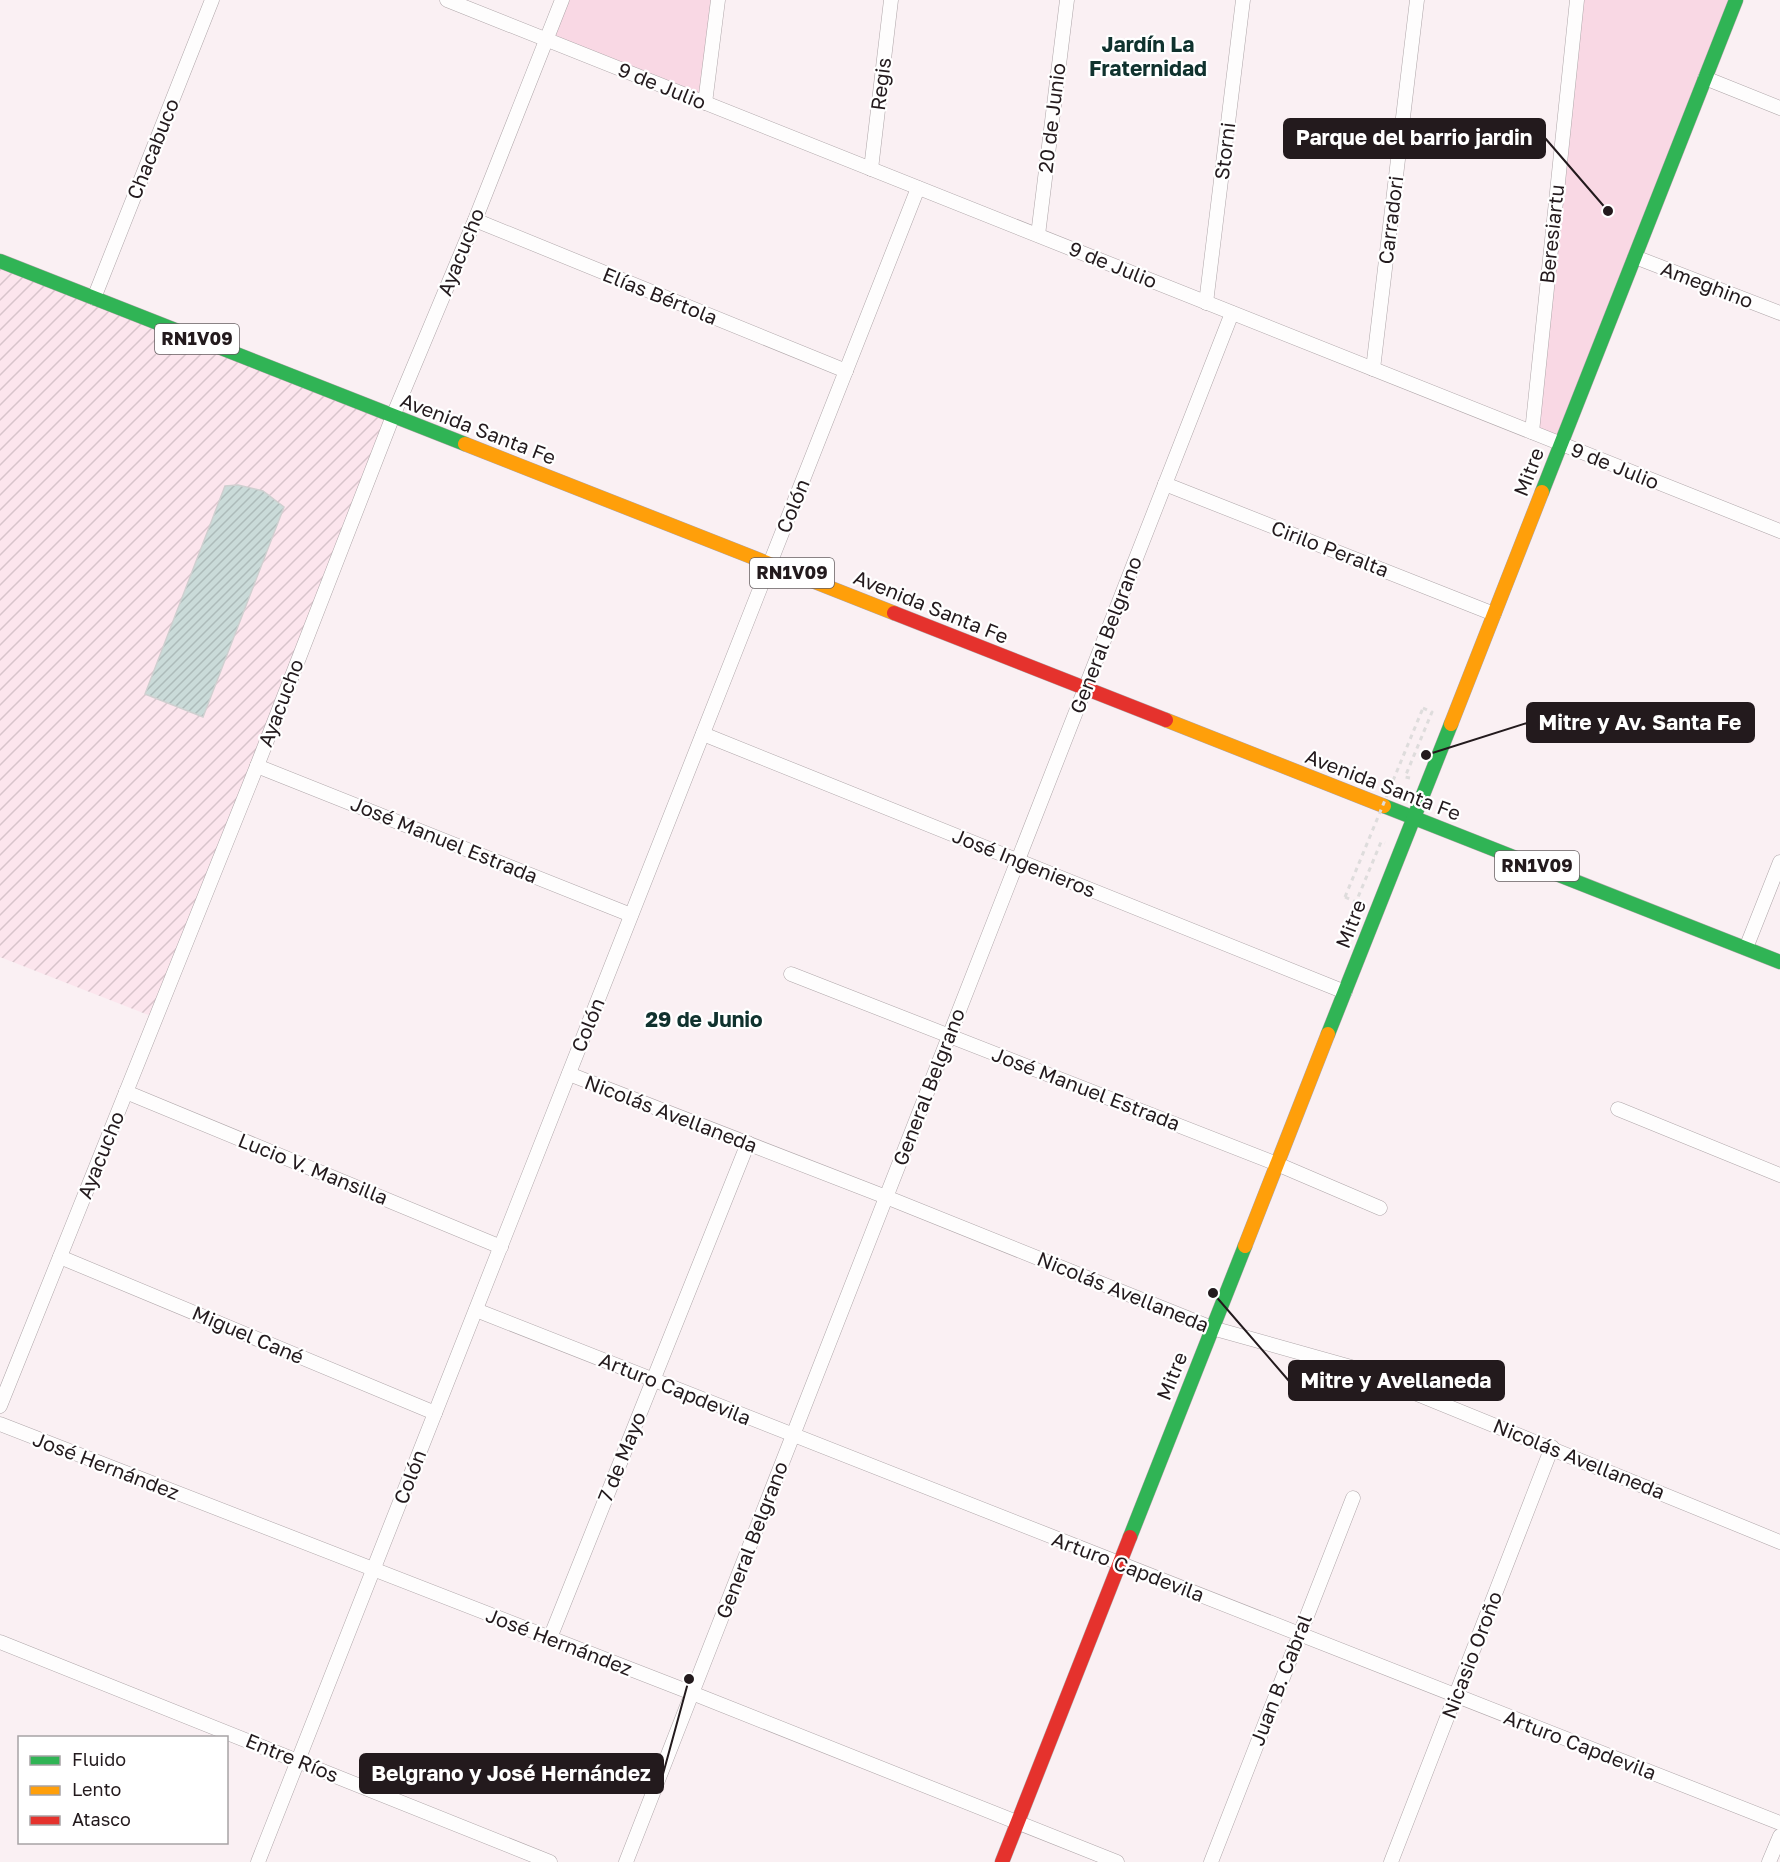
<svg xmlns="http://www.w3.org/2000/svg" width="1780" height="1862" viewBox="0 0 1780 1862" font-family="'Golos Text',sans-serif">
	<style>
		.industrial { fill: url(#industrial-furrows) }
		.park { fill: #f9d8e4 }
		.building { fill: url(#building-hatch); stroke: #cfd0d0; stroke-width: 1.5 }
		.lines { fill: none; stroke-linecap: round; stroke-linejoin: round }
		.street-casing { stroke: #afa6a9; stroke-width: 15 }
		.fast-casing { stroke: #afa6a9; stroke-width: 15 }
		.slow-casing { stroke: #afa6a9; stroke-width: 15 }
		.jam-casing { stroke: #afa6a9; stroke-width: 15 }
		.path { stroke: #dedcdc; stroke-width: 3; stroke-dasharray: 4.5 4.5; stroke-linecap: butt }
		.street { stroke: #fefdfd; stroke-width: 14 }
		.fast { stroke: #30b455; stroke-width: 14 }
		.slow { stroke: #ff9f0a; stroke-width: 14 }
		.jam { stroke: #e5322d; stroke-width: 14 }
		.path-bridge { stroke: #dedcdc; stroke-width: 3; stroke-dasharray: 4.5 4.5; stroke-linecap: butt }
		.labels { text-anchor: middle; stroke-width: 4.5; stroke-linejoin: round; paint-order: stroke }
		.shield { fill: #fff; stroke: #655f61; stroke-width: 1.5 }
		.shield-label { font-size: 18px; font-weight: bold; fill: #231a1d }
		.street-label { font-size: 20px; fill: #231a1d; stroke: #fff }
		.neighbourhood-label { font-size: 21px; font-weight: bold; fill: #10322e; stroke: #fff }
		.leader { fill: none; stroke: #231a1d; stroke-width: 2 }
		.callout-dot { fill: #231a1d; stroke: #fff; stroke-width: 2 }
		.callout { fill: #231a1d; stroke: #231a1d; stroke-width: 2 }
		.callout-label { font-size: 21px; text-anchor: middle; font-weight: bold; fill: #fff }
	</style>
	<defs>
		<pattern id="industrial-furrows" width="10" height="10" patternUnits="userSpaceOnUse" patternTransform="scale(1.5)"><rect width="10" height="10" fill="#fce5ed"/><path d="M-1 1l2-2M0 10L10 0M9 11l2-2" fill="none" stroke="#d8c4cb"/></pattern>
		<pattern id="building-hatch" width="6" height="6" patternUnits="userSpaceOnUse" patternTransform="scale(1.5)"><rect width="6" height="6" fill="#cadbd9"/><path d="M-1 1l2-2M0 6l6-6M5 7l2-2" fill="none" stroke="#adbbba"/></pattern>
	</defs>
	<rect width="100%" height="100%" fill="#faf0f3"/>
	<polygon class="industrial" points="0,261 393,416 156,1018 0,957"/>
	<g class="park">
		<polygon points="562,0 718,0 705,103 546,40"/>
		<polygon points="1577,0 1734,0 1561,444 1532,432"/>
	</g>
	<polygon class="building" points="238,485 263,491 284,507 203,717 145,694 225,486"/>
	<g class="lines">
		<g class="street-casing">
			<g id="street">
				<polyline points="447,0 1780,531"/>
				<polyline points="1705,78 1780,108"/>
				<polyline points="705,103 718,0"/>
				<polyline points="871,169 891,0"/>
				<polyline points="475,220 846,371"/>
				<polyline points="1038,235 1067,0"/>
				<polyline points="1635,257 1780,313"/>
				<polyline points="94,298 212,0"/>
				<polyline points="1206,303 1243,0"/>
				<polyline points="1373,369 1417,0"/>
				<polyline points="1532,432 1577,0"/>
				<polyline points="1165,484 1494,614"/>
				<polyline points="703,734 1345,992"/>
				<polyline points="257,766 631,915"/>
				<polyline points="1746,948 1780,862"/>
				<polyline points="791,974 1277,1164 1380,1208"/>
				<polyline points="569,1074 886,1197 1212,1328 1351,1367 1780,1542"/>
				<polyline points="126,1092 501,1247"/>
				<polyline points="1618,1109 1780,1175"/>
				<polyline points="60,1257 435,1413"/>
				<polyline points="476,1310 1780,1823"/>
				<polyline points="0,1406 257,766 393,416 475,220 562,0"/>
				<polyline points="0,1424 692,1693 1117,1862"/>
				<polyline points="550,1638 748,1143"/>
				<polyline points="0,1642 550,1862"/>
				<polyline points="258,1862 918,188"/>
				<polyline points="626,1862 1232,313"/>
				<polyline points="1211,1862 1353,1498"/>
				<polyline points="1391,1862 1552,1447"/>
				<polyline points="1769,1862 1780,1836"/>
			</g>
		</g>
		<g class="fast-casing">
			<g id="fast">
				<polyline points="0,261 465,444"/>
				<polyline points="1542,492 1736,0"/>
				<polyline points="1384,806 1780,962"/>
				<polyline points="1328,1034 1451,724"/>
				<polyline points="1130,1537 1245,1246"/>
			</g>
		</g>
		<g class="slow-casing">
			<g id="slow">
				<polyline points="465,444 894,613"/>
				<polyline points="1166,720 1384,806"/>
				<polyline points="1451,724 1542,492"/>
				<polyline points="1245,1246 1328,1034"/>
			</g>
		</g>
		<g class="jam-casing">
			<g id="jam">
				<polyline points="894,613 1166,720"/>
				<polyline points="1002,1862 1130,1537"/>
			</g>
		</g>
		<g class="path">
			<polyline points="1410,778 1405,777 1432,712 1423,708"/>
			<polyline points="1345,897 1356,902 1381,842 1385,843"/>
		</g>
		<use href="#street" class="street"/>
		<use href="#fast" class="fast"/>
		<use href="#slow" class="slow"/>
		<use href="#jam" class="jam"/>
		<polyline class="path-bridge" points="1345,897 1423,708"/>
	</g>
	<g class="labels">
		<g class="shield">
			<rect x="155" y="324" width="84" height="30" rx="4.5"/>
			<rect x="750" y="558" width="84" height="30" rx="4.5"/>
			<rect x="1495" y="851" width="84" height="30" rx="4.5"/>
		</g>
		<g class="shield-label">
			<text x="197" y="345">RN1V09</text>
			<text x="792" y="579">RN1V09</text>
			<text x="1537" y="872">RN1V09</text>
		</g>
		<g class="street-label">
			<text transform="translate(881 84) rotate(-83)" y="7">Regis</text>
			<text transform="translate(662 86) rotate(22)" y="7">9 de Julio</text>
			<text transform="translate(1052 118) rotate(-83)" y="7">20 de Junio</text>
			<text transform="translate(153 149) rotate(-68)" y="7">Chacabuco</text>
			<text transform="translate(1225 151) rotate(-83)" y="7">Storni</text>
			<text transform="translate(1391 220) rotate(-83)" y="7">Carradori</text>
			<text transform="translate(1552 234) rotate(-84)" y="7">Beresiartu</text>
			<text transform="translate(461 252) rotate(-68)" y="7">Ayacucho</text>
			<text transform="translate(1113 265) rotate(22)" y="7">9 de Julio</text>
			<text transform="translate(1707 285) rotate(21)" y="7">Ameghino</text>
			<text transform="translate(660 296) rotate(22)" y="7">Elías Bértola</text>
			<text transform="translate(478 429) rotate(21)" y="7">Avenida Santa Fe</text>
			<text transform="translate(1615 466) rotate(22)" y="7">9 de Julio</text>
			<text transform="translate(1529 472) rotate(-69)" y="7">Mitre</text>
			<text transform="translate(793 506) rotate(-68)" y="7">Colón</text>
			<text transform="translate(1330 549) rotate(21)" y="7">Cirilo Peralta</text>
			<text transform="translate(931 607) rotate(22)" y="7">Avenida Santa Fe</text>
			<text transform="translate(1106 635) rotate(-69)" y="7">General Belgrano</text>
			<text transform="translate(281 703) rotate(-69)" y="7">Ayacucho</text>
			<text transform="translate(1383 785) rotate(21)" y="7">Avenida Santa Fe</text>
			<text transform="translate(444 840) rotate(22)" y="7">José Manuel Estrada</text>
			<text transform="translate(1024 863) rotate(22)" y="7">José Ingenieros</text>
			<text transform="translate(1351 924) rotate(-69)" y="7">Mitre</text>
			<text transform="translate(588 1025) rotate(-68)" y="7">Colón</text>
			<text transform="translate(929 1087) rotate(-69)" y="7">General Belgrano</text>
			<text transform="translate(1086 1089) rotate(21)" y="7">José Manuel Estrada</text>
			<text transform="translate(671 1114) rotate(21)" y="7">Nicolás Avellaneda</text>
			<text transform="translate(101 1155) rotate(-68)" y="7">Ayacucho</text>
			<text transform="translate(313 1169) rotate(22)" y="7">Lucio V. Mansilla</text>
			<text transform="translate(1123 1292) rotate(22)" y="7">Nicolás Avellaneda</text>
			<text transform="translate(248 1335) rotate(23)" y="7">Miguel Cané</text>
			<text transform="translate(1172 1376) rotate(-68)" y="7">Mitre</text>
			<text transform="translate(675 1389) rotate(22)" y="7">Arturo Capdevila</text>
			<text transform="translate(622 1457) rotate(-68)" y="7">7 de Mayo</text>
			<text transform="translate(1579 1459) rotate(22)" y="7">Nicolás Avellaneda</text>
			<text transform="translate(106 1466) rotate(21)" y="7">José Hernández</text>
			<text transform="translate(410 1477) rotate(-69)" y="7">Colón</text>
			<text transform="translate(752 1540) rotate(-69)" y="7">General Belgrano</text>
			<text transform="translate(1128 1567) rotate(21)" y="7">Arturo Capdevila</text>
			<text transform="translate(559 1642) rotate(21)" y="7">José Hernández</text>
			<text transform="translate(1472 1655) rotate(-69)" y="7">Nicasio Oroño</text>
			<text transform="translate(1281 1680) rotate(-69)" y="7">Juan B. Cabral</text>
			<text transform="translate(1580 1745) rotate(21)" y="7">Arturo Capdevila</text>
			<text transform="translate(292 1758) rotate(22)" y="7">Entre Ríos</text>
		</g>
		<g class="neighbourhood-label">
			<text x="1148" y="52">Jardín La<tspan x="1148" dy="24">Fraternidad</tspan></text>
			<text x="704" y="1027">29 de Junio</text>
		</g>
	</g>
	<path class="leader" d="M1608 211L1545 138M1426 755L1527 723M1213 1293L1289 1381M689 1679L663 1774"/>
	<g class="callout-dot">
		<circle cx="1608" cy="211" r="6"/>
		<circle cx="1426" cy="755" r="6"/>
		<circle cx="1213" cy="1293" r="6"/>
		<circle cx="689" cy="1679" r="6"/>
	</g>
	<g class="callout">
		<rect x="1284" y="119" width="261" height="39" rx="6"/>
		<rect x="1527" y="703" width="227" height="39" rx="6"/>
		<rect x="1289" y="1361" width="215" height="39" rx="6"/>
		<rect x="360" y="1754" width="303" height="39" rx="6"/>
	</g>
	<g class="callout-label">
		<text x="1414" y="145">Parque del barrio jardin</text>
		<text x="1640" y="730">Mitre y Av. Santa Fe</text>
		<text x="1396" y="1388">Mitre y Avellaneda</text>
		<text x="511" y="1781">Belgrano y José Hernández</text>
	</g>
	<rect x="18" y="1736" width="210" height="108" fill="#ffffff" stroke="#a7a3a5" stroke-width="1.5"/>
	<rect x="30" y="1756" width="30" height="9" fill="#30b455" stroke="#a7a3a5" stroke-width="1.5"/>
	<text x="72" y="1766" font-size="18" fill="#231a1d">Fluido</text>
	<rect x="30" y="1786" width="30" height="9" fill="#ff9f0a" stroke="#a7a3a5" stroke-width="1.5"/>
	<text x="72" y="1796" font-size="18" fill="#231a1d">Lento</text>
	<rect x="30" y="1816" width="30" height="9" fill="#e5322d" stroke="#a7a3a5" stroke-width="1.5"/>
	<text x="72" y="1826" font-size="18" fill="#231a1d">Atasco</text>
</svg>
